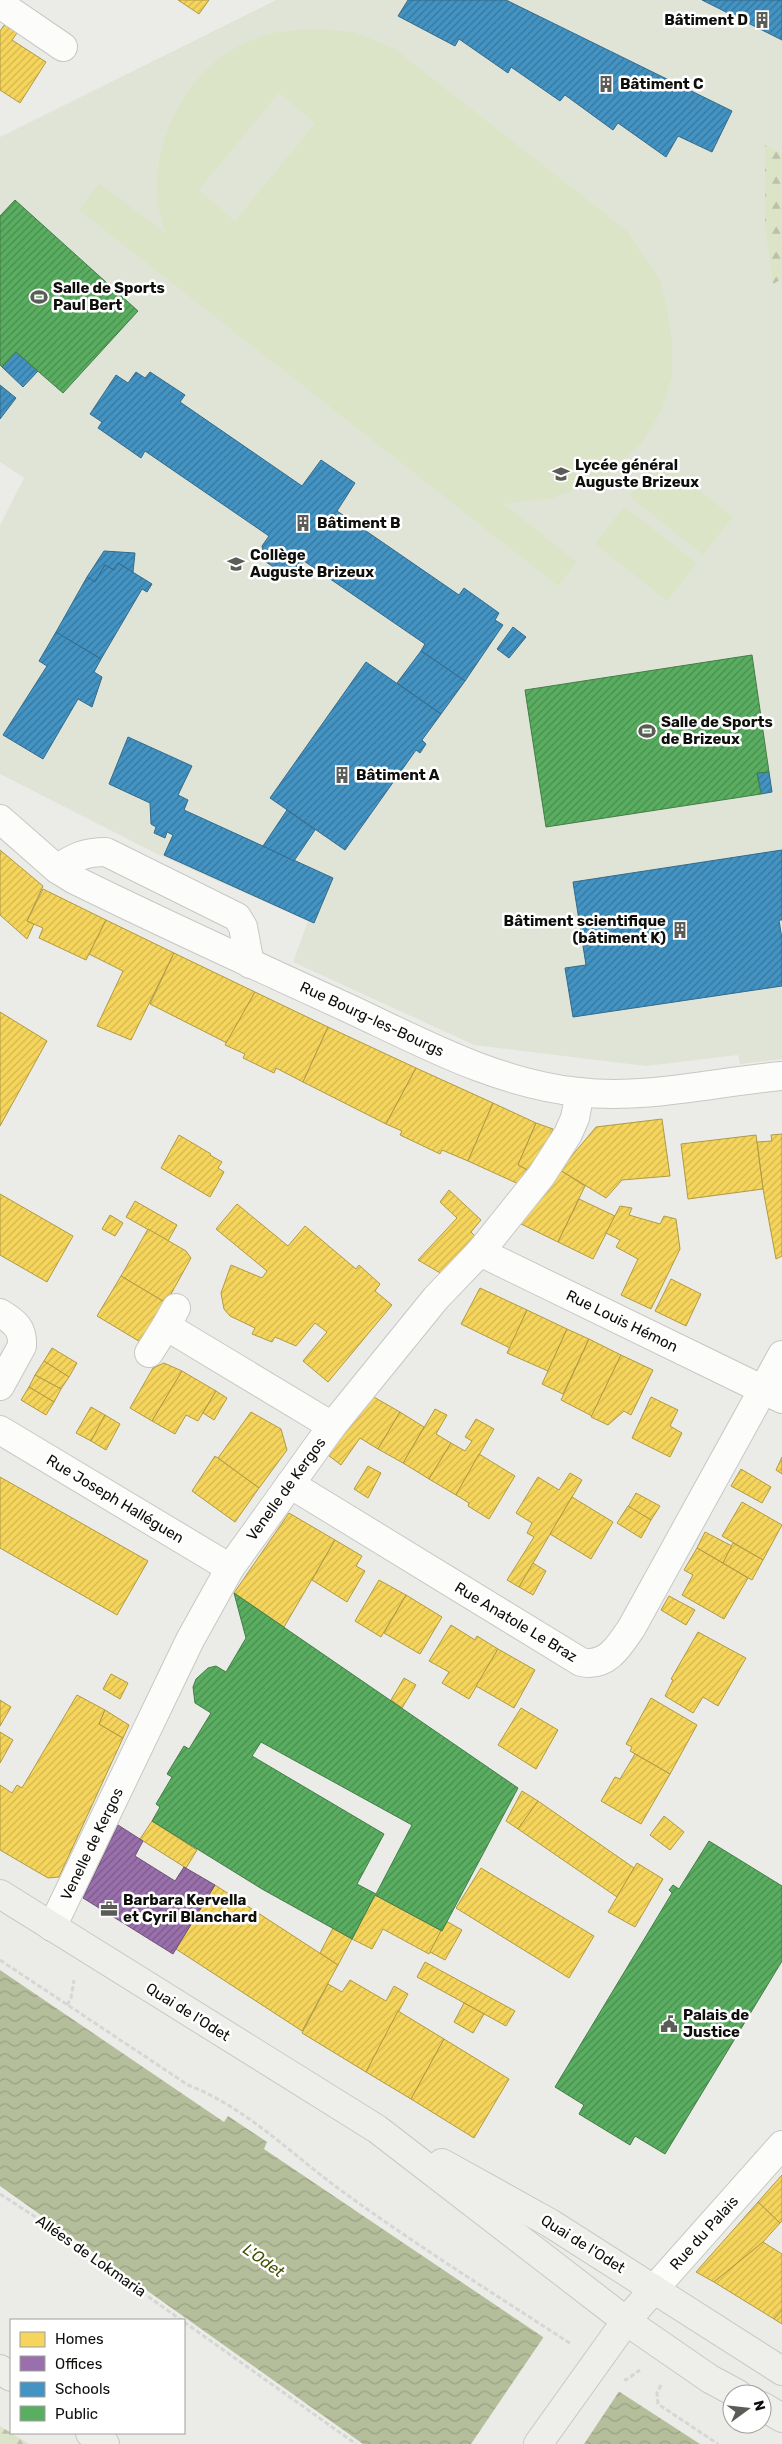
<svg xmlns="http://www.w3.org/2000/svg" width="782" height="2444" viewBox="0 0 782 2444" font-family="Rubik,sans-serif">
	<style>
		.built { fill: #e0e4d7 }
		.grass { fill: #dce4c7; fill-rule: evenodd }
		.forest { fill: url(#forest-firs) }
		.water { fill: url(#water-waves) }
		.pier { fill: #ebece7 }
		.homes { fill: url(#homes-hatch); stroke: #b09a44 }
		.offices { fill: url(#offices-hatch); stroke: #6f537b }
		.schools { fill: url(#schools-hatch); stroke: #336b8c }
		.public { fill: url(#public-hatch); stroke: #437e47; fill-rule: evenodd }
		.lines { fill: none; stroke-linecap: round; stroke-linejoin: round }
		.minor-casing { stroke: #c7c8c3; stroke-width: 30 }
		.major-casing { stroke: #c8c8c5; stroke-width: 30 }
		.path { stroke: #d6d6d4; stroke-width: 3; stroke-dasharray: 5 2.5; stroke-linecap: butt }
		.minor { stroke: #fcfcfb; stroke-width: 28 }
		.major { stroke: #eeefea; stroke-width: 28 }
		.labels { text-anchor: middle; stroke-width: 5; stroke-linejoin: round; paint-order: stroke }
		.poi-label { font-size: 15px; font-weight: bold; fill: #0e0f0b; stroke: #fff; text-anchor: start }
		.street-label { font-size: 15px; fill: #0e0f0b; stroke: #fff }
		.water-label { font-size: 16px; font-style: italic; fill: #455203; stroke: #fff }
	</style>
	<defs>
		<pattern id="forest-firs" width="22" height="20" patternUnits="userSpaceOnUse" patternTransform="scale(1.25)"><rect width="22" height="20" fill="#dce4c7"/><path d="M5 1l3.5 6h-7zM16 11l3.5 6h-7z" fill="#bcc2aa"/></pattern>
		<pattern id="water-waves" width="16" height="10" patternUnits="userSpaceOnUse" patternTransform="scale(1.25)"><rect width="16" height="10" fill="#b5be9b"/><path d="M0 5q4-4 8 0t8 0" fill="none" stroke="#9aa284"/></pattern>
		<pattern id="homes-hatch" width="6" height="6" patternUnits="userSpaceOnUse" patternTransform="scale(1.25)"><rect width="6" height="6" fill="#f6d55c"/><path d="M-1 1l2-2M0 6l6-6M5 7l2-2" fill="none" stroke="#d2b64f"/></pattern>
		<pattern id="offices-hatch" width="6" height="6" patternUnits="userSpaceOnUse" patternTransform="scale(1.25)"><rect width="6" height="6" fill="#9970ab"/><path d="M-1 1l2-2M0 6l6-6M5 7l2-2" fill="none" stroke="#7b5a89"/></pattern>
		<pattern id="schools-hatch" width="6" height="6" patternUnits="userSpaceOnUse" patternTransform="scale(1.25)"><rect width="6" height="6" fill="#4393c3"/><path d="M-1 1l2-2M0 6l6-6M5 7l2-2" fill="none" stroke="#36769d"/></pattern>
		<pattern id="public-hatch" width="6" height="6" patternUnits="userSpaceOnUse" patternTransform="scale(1.25)"><rect width="6" height="6" fill="#5aae61"/><path d="M-1 1l2-2M0 6l6-6M5 7l2-2" fill="none" stroke="#498c4e"/></pattern>
	</defs>
	<rect width="100%" height="100%" fill="#ebece7"/>
	<polygon class="built" points="276,0 782,0 782,1059 740,1064 738,1055 646,1066 474,1045 293,962 308,921 159,855 0,774 0,525 24,478 0,462 0,137"/>
	<g class="grass">
		<path d="M 320,29 L 354,32 L 395,49 L 626,230 L 659,278 L 666,302 L 672,339 L 672,377 L 661,412 L 641,444 L 611,472 L 594,483 L 553,498 L 504,504 L 577,562 L 558,586 L 79,210 L 99,183 L 164,232 C 162,219 157,207 157,194 C 154,130 195,58 259,37 C 278,30 300,30 320,29 ZM 279,93 L 315,123 L 235,221 L 199,190 Z"/>
		<polygon points="659,459 733,517 703,555 629,496"/>
		<polygon points="624,506 697,563 667,601 595,544"/>
	</g>
	<g class="forest">
		<polygon points="765,145 782,154 782,279 773,284 765,227"/>
		<polygon points="0,2426 29,2444 0,2444"/>
	</g>
	<polygon class="water" points="0,1970 224,2122 228,2116 267,2142 264,2149 540,2335 589,2372 700,2444 363,2444 0,2186"/>
	<polygon class="pier" points="545,2335 620,2390 584,2444 471,2444"/>
	<g class="homes">
		<polygon points="178,0 209,0 199,14"/>
		<polygon points="5,24 17,33 12,40 46,62 20,103 0,90 0,31"/>
		<polygon points="0,850 43,886 27,921 34,924 27,939 0,915"/>
		<polygon points="43,889 106,920 86,960 39,938 43,928 27,921"/>
		<polygon points="106,920 174,953 131,1040 97,1026 123,971 89,954"/>
		<polygon points="174,953 255,992 227,1043 150,1004"/>
		<polygon points="255,992 328,1027 303,1082 276,1068 274,1073 243,1058 245,1054 225,1045"/>
		<polygon points="0,1012 47,1041 0,1126"/>
		<polygon points="328,1027 416,1068 386,1124 303,1082"/>
		<polygon points="416,1068 493,1103 468,1161 442,1150 440,1154 400,1135 402,1131 386,1124"/>
		<polygon points="493,1103 536,1123 518,1165 532,1172 523,1186 468,1161"/>
		<polygon points="662,1119 670,1176 622,1180 606,1198 560,1170 596,1127"/>
		<polygon points="536,1123 553,1129 532,1172 518,1165"/>
		<polygon points="782,1134 782,1256 776,1259 763,1189 757,1142 772,1141 771,1135"/>
		<polygon points="179,1135 211,1154 210,1155 222,1162 218,1168 224,1172 210,1197 161,1168"/>
		<polygon points="756,1135 763,1189 688,1199 681,1144"/>
		<polygon points="560,1170 585,1186 558,1242 517,1222"/>
		<polygon points="449,1190 481,1220 471,1232 478,1239 442,1274 418,1260 457,1218 440,1202"/>
		<polygon points="0,1194 73,1236 47,1282 0,1255"/>
		<polygon points="579,1199 615,1216 593,1259 558,1242"/>
		<polygon points="135,1201 177,1225 168,1241 126,1217"/>
		<polygon points="237,1204 288,1246 305,1226 356,1269 359,1265 380,1284 375,1291 392,1305 328,1382 303,1361 327,1332 315,1323 296,1346 275,1337 272,1342 252,1334 255,1328 230,1316 224,1309 221,1293 231,1265 262,1278 267,1271 216,1229"/>
		<polygon points="620,1206 632,1208 629,1215 660,1224 664,1216 676,1219 680,1249 651,1309 621,1295 638,1259 616,1247 620,1240 606,1233"/>
		<polygon points="110,1215 123,1223 115,1236 102,1229"/>
		<polygon points="148,1229 186,1251 191,1258 166,1303 121,1276"/>
		<polygon points="121,1276 166,1303 142,1343 97,1316"/>
		<polygon points="671,1279 701,1294 686,1326 655,1311"/>
		<polygon points="480,1288 527,1310 510,1348 461,1324"/>
		<polygon points="527,1310 567,1329 548,1371 507,1353"/>
		<polygon points="567,1329 589,1339 563,1394 542,1384"/>
		<polygon points="589,1339 621,1355 592,1416 561,1400"/>
		<polygon points="52,1348 77,1363 69,1377 44,1361"/>
		<polygon points="621,1355 653,1370 631,1415 624,1411 608,1425 591,1417"/>
		<polygon points="44,1361 69,1377 61,1389 35,1375"/>
		<polygon points="164,1363 182,1371 152,1421 130,1408 153,1368"/>
		<polygon points="182,1371 216,1391 198,1421 186,1415 175,1434 152,1421"/>
		<polygon points="35,1375 61,1389 54,1402 29,1387"/>
		<polygon points="29,1387 54,1402 46,1415 21,1400"/>
		<polygon points="216,1391 227,1398 214,1420 203,1413"/>
		<polygon points="372,1396 400,1412 378,1449 360,1438 341,1465 328,1455"/>
		<polygon points="651,1397 678,1410 670,1426 682,1433 670,1457 632,1438"/>
		<polygon points="91,1407 105,1415 91,1441 76,1433"/>
		<polygon points="435,1409 447,1415 436,1434 451,1443 429,1479 403,1463"/>
		<polygon points="251,1412 281,1429 287,1450 259,1488 218,1458"/>
		<polygon points="400,1412 424,1427 403,1463 378,1449"/>
		<polygon points="105,1415 120,1424 106,1450 91,1441"/>
		<polygon points="476,1419 494,1429 456,1495 429,1479 451,1443 465,1451 472,1441 465,1437"/>
		<polygon points="479,1454 515,1476 489,1519 468,1506 469,1503 456,1495"/>
		<polygon points="215,1456 259,1488 235,1522 192,1491"/>
		<polygon points="782,1457 782,1474 776,1470"/>
		<polygon points="368,1466 381,1473 368,1498 354,1489"/>
		<polygon points="741,1469 771,1487 762,1503 731,1486"/>
		<polygon points="570,1473 582,1480 519,1587 507,1580 534,1537 527,1533 532,1523 516,1513 538,1477 559,1490"/>
		<polygon points="0,1477 148,1561 117,1615 0,1548"/>
		<polygon points="636,1493 660,1506 651,1520 628,1507"/>
		<polygon points="572,1497 613,1522 591,1559 550,1534"/>
		<polygon points="742,1502 782,1525 763,1560 722,1536"/>
		<polygon points="628,1506 651,1520 641,1538 617,1523"/>
		<polygon points="289,1513 335,1540 284,1627 234,1593"/>
		<polygon points="705,1532 732,1546 723,1563 697,1548"/>
		<polygon points="335,1540 362,1556 356,1566 365,1571 347,1602 312,1580"/>
		<polygon points="733,1543 763,1560 752,1580 723,1563"/>
		<polygon points="697,1548 748,1578 724,1619 682,1595 693,1575 684,1570"/>
		<polygon points="533,1563 546,1571 533,1595 519,1587"/>
		<polygon points="379,1580 406,1595 381,1637 355,1621"/>
		<polygon points="406,1595 442,1617 420,1654 384,1633"/>
		<polygon points="669,1596 695,1610 686,1625 661,1610"/>
		<polygon points="451,1625 475,1640 477,1636 498,1649 469,1699 442,1683 449,1672 429,1661"/>
		<polygon points="698,1632 746,1658 718,1706 703,1697 693,1713 665,1696 673,1680 671,1679"/>
		<polygon points="498,1649 535,1670 514,1708 476,1686"/>
		<polygon points="111,1674 128,1683 120,1699 103,1689"/>
		<polygon points="404,1678 416,1685 402,1708 391,1700"/>
		<polygon points="77,1695 105,1710 99,1724 123,1738 59,1877 48,1878 0,1850 0,1785 12,1793 17,1785 22,1788"/>
		<polygon points="651,1698 697,1725 670,1774 630,1751 632,1747 626,1744"/>
		<polygon points="0,1700 11,1707 0,1726"/>
		<polygon points="521,1708 558,1730 536,1769 498,1745"/>
		<polygon points="105,1710 129,1725 123,1738 99,1724"/>
		<polygon points="0,1732 13,1740 0,1763"/>
		<polygon points="635,1754 670,1774 641,1824 601,1801 615,1777 620,1779"/>
		<polygon points="522,1791 538,1801 518,1829 506,1821"/>
		<polygon points="538,1801 634,1868 617,1897 518,1829"/>
		<polygon points="664,1816 684,1832 670,1850 650,1835"/>
		<polygon points="152,1821 197,1850 186,1868 140,1839"/>
		<polygon points="637,1863 663,1879 635,1927 608,1912"/>
		<polygon points="481,1868 594,1936 569,1978 456,1908"/>
		<polygon points="215,1885 338,1965 302,2031 176,1949"/>
		<polygon points="375,1895 442,1931 429,1954 383,1929 372,1949 352,1939"/>
		<polygon points="446,1921 462,1930 445,1960 430,1952"/>
		<polygon points="333,1928 352,1939 338,1965 320,1953"/>
		<polygon points="425,1962 515,2011 506,2026 417,1977"/>
		<polygon points="350,1980 386,2001 394,1986 408,1994 366,2072 302,2033 328,1984 342,1992"/>
		<polygon points="464,2003 484,2014 473,2033 454,2022"/>
		<polygon points="398,2011 444,2039 411,2099 366,2072"/>
		<polygon points="444,2039 509,2079 474,2138 411,2099"/>
		<polygon points="782,2175 782,2221 780,2223 758,2202"/>
		<polygon points="758,2202 780,2223 763,2242 714,2282 696,2272"/>
		<polygon points="763,2242 782,2254 782,2310 774,2319 714,2282"/>
		<polygon points="782,2310 782,2324 774,2319"/>
	</g>
	<polygon class="offices" points="118,1825 143,1841 135,1856 175,1881 184,1867 215,1885 173,1954 83,1898"/>
	<g class="schools">
		<polygon points="408,0 506,0 732,111 712,152 678,136 666,157 618,123 613,130 565,95 560,101 511,67 508,73 459,39 455,46 398,16"/>
		<polygon points="702,0 782,0 782,40"/>
		<polygon points="16,352 38,371 23,387 2,367"/>
		<polygon points="136,372 145,378 150,372 185,395 180,402 302,486 321,460 355,483 337,511 459,595 464,588 499,613 495,620 503,625 465,681 421,651 425,644 304,561 298,569 281,572 266,562 262,546 269,536 145,451 141,458 98,428 102,422 90,414 116,375 128,383"/>
		<polygon points="0,385 16,398 0,419"/>
		<polygon points="104,551 135,553 133,572 118,563 114,570 105,565 95,582 87,577"/>
		<polygon points="118,563 152,584 147,592 142,589 101,659 56,632 87,577 95,582 105,565 114,570"/>
		<polygon points="513,627 526,637 509,658 497,649"/>
		<polygon points="56,632 101,659 94,672 102,677 92,707 78,699 43,759 3,735 47,666 39,661"/>
		<polygon points="421,651 465,681 441,714 397,683"/>
		<polygon points="366,662 441,714 422,740 426,744 420,753 416,750 345,850 270,798"/>
		<polygon points="128,737 192,766 178,795 188,800 184,810 333,878 314,923 164,855 173,835 167,832 165,838 154,833 156,827 151,824 150,803 109,784"/>
		<polygon points="769,772 772,792 761,794 757,773"/>
		<polygon points="287,810 315,830 294,861 263,846"/>
		<polygon points="782,850 782,920 779,920 782,939 782,986 573,1017 565,968 586,965 573,882"/>
	</g>
	<g class="public">
		<polygon points="15,200 138,311 63,393 16,352 2,367 0,365 0,216"/>
		<polygon points="752,655 769,772 757,773 761,794 546,827 525,690"/>
		<path d="M 234,1593 L 518,1788 L 442,1931 L 375,1895 L 352,1939 L 262,1889 L 152,1821 L 160,1807 L 156,1804 L 172,1777 L 167,1774 L 184,1746 L 189,1749 L 211,1713 L 195,1703 L 193,1687 L 196,1679 L 208,1668 L 216,1666 L 226,1672 L 246,1638 ZM 261,1742 L 412,1825 L 376,1894 L 357,1884 L 384,1834 L 252,1756 Z"/>
		<polygon points="709,1841 782,1886 782,1961 665,2154 635,2136 630,2145 579,2114 584,2105 555,2087 672,1893 669,1890 673,1885 679,1889"/>
	</g>
	<g class="lines">
		<g class="minor-casing">
			<g id="minor">
				<polyline points="0,4 63,47"/>
				<path d="M 0,819 L 57,869 L 73,879 C 164,924 256,966 348,1008 C 423,1043 495,1083 578,1092 C 646,1100 715,1082 782,1076"/>
				<path d="M 57,869 C 74,857 85,852 106,852 L 237,917 L 243,927 L 250,964"/>
				<polyline points="480,1252 782,1399"/>
				<polyline points="176,1308 166,1326 332,1426"/>
				<path d="M 0,1313 C 15,1322 23,1328 22,1346 L 0,1386"/>
				<polyline points="149,1353 166,1326"/>
				<polyline points="0,1430 230,1568"/>
				<path d="M 290,1484 L 581,1662 C 607,1668 620,1645 632,1627 L 782,1355"/>
				<polyline points="52,1927 190,1640 230,1568 332,1426 436,1298 480,1252 541,1176 568,1134 575,1118 580,1092"/>
				<polyline points="654,2289 782,2145"/>
			</g>
		</g>
		<g class="major-casing">
			<g id="major">
				<polyline points="0,1894 377,2129 626,2321 710,2379 738,2394"/>
				<polyline points="442,2163 550,2223 782,2371"/>
				<polyline points="0,2369 11,2377"/>
				<polyline points="762,2406 782,2418"/>
				<polyline points="90,2433 105,2444"/>
				<polyline points="538,2444 626,2321 654,2289"/>
			</g>
		</g>
		<g class="path">
			<path d="M 0,1960 L 188,2085 C 249,2109 294,2157 346,2194 C 419,2247 496,2295 571,2344"/>
			<polyline points="67,2005 71,1998 74,1980"/>
			<polyline points="0,2194 51,2227 181,2320"/>
			<polyline points="184,2322 356,2444"/>
			<polyline points="624,2379 626,2380 640,2370"/>
			<polyline points="661,2385 657,2393 658,2404 718,2444"/>
		</g>
		<use href="#minor" class="minor"/>
		<use href="#major" class="major"/>
	</g>
	<defs>
		<g id="building-bare" transform="scale(1.35)"><path d="M-4-6H4V6H1V3H-1V6H-4ZM-2.5-4.3h1.7v1.8h-1.7ZM.8-4.3h1.7v1.8H.8ZM-2.5-1h1.7V.8h-1.7ZM.8-1h1.7V.8H.8Z" fill="#5b5c58" stroke="#fff" stroke-width="2.5" paint-order="stroke"/></g>
		<g id="stadium-bare" transform="scale(1.35)"><path d="M0-5a6.5 5 0 1 0 0 10a6.5 5 0 1 0 0-10ZM-3.5-1.8h7v3.6h-7Z" fill="#5b5c58" stroke="#fff" stroke-width="2.5" paint-order="stroke"/></g>
		<g id="school-bare" transform="scale(1.35)"><path d="M0-5L7-2L0 1L-7-2ZM-4 1L0 2.5L4 1V4Q0 6-4 4Z" fill="#5b5c58" stroke="#fff" stroke-width="2.5" paint-order="stroke"/></g>
		<g id="office-bare" transform="scale(1.35)"><path d="M-6-3h4V-5.5h4V-3h4V5H-6ZM-1-4.5V-3h2v-1.5ZM-6 0V1H6V0Z" fill="#5b5c58" stroke="#fff" stroke-width="2.5" paint-order="stroke"/></g>
		<g id="civic-bare" transform="scale(1.35)"><path d="M-.6-6.5H3V-4.5H.6V-3L4-1V1h2V6H-6V1h2V-1L-.6-3ZM-1.2 2.5V6h2.4V2.5Z" fill="#5b5c58" stroke="#fff" stroke-width="2.5" paint-order="stroke"/></g>
	</defs>
	<g fill-rule="evenodd">
		<use href="#building-bare" x="762" y="20"/>
		<use href="#building-bare" x="606" y="84"/>
		<use href="#stadium-bare" x="39" y="297"/>
		<use href="#school-bare" x="561" y="474"/>
		<use href="#building-bare" x="303" y="523"/>
		<use href="#school-bare" x="236" y="564"/>
		<use href="#stadium-bare" x="647" y="731"/>
		<use href="#building-bare" x="342" y="775"/>
		<use href="#building-bare" x="680" y="930"/>
		<use href="#office-bare" x="109" y="1909"/>
		<use href="#civic-bare" x="669" y="2024"/>
	</g>
	<g class="labels">
		<g class="poi-label">
			<text x="748" y="25" text-anchor="end">Bâtiment D</text>
			<text x="620" y="89">Bâtiment C</text>
			<text x="53" y="293">Salle de Sports<tspan x="53" dy="17">Paul Bert</tspan></text>
			<text x="575" y="470">Lycée général<tspan x="575" dy="17">Auguste Brizeux</tspan></text>
			<text x="317" y="528">Bâtiment B</text>
			<text x="250" y="560">Collège<tspan x="250" dy="17">Auguste Brizeux</tspan></text>
			<text x="661" y="727">Salle de Sports<tspan x="661" dy="17">de Brizeux</tspan></text>
			<text x="356" y="780">Bâtiment A</text>
			<text x="666" y="926" text-anchor="end">Bâtiment scientifique<tspan x="666" dy="17">(bâtiment K)</tspan></text>
			<text x="123" y="1905">Barbara Kervella<tspan x="123" dy="17">et Cyril Blanchard</tspan></text>
			<text x="683" y="2020">Palais de<tspan x="683" dy="17">Justice</tspan></text>
		</g>
		<g class="street-label">
			<text transform="translate(372 1019) rotate(25)" y="5">Rue Bourg-les-Bourgs</text>
			<text transform="translate(622 1321) rotate(26)" y="5">Rue Louis Hémon</text>
			<text transform="translate(286 1489) rotate(-54)" y="5">Venelle de Kergos</text>
			<text transform="translate(115 1499) rotate(31)" y="5">Rue Joseph Halléguen</text>
			<text transform="translate(516 1622) rotate(31)" y="5">Rue Anatole Le Braz</text>
			<text transform="translate(92 1844) rotate(-64)" y="5">Venelle de Kergos</text>
			<text transform="translate(188 2012) rotate(32)" y="5">Quai de l'Odet</text>
			<text transform="translate(704 2233) rotate(-48)" y="5">Rue du Palais</text>
			<text transform="translate(583 2244) rotate(32)" y="5">Quai de l'Odet</text>
			<text transform="translate(91 2256) rotate(35)" y="5">Allées de Lokmaria</text>
		</g>
		<g class="water-label">
			<text transform="translate(264 2260) rotate(35)" y="6">L'Odet</text>
		</g>
	</g>
	<rect x="10" y="2319" width="175" height="115" fill="#ffffff" stroke="#9f9f9d"/>
	<rect x="20" y="2332" width="25" height="15" fill="#f6d55c" stroke="#9f9f9d"/>
	<text x="55" y="2344" font-size="15" fill="#0e0f0b">Homes</text>
	<rect x="20" y="2356" width="25" height="15" fill="#9970ab" stroke="#9f9f9d"/>
	<text x="55" y="2369" font-size="15" fill="#0e0f0b">Offices</text>
	<rect x="20" y="2382" width="25" height="15" fill="#4393c3" stroke="#9f9f9d"/>
	<text x="55" y="2394" font-size="15" fill="#0e0f0b">Schools</text>
	<rect x="20" y="2406" width="25" height="15" fill="#5aae61" stroke="#9f9f9d"/>
	<text x="55" y="2419" font-size="15" fill="#0e0f0b">Public</text>
	<g transform="translate(747 2409) rotate(75)"><circle r="24" fill="#ffffff" stroke="#9f9f9d"/>
	<path d="M0-4L9 19L0 12L-9 19Z" fill="#5b5c58"/>
	<text y="-8" font-size="14" font-weight="bold" text-anchor="middle" fill="#0e0f0b">N</text>
	</g>
</svg>
